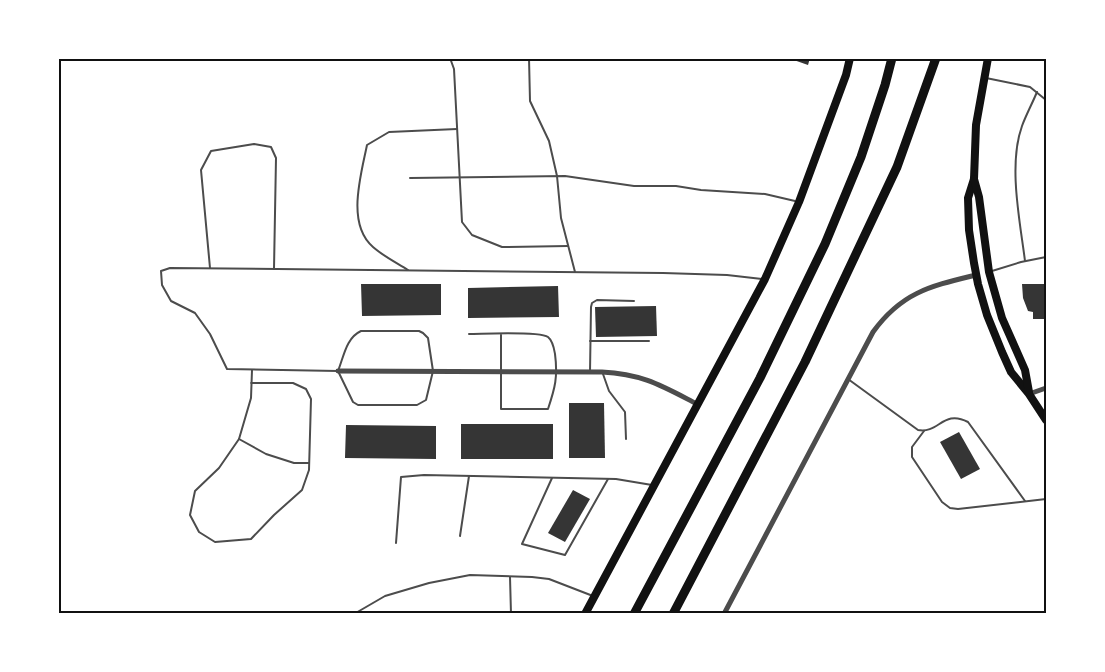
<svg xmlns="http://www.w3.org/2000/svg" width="1105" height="672" viewBox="0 0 1105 672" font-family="Arial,sans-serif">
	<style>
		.building { fill: #353535 }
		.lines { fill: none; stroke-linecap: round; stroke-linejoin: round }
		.service { stroke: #4c4c4c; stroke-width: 2 }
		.minor { stroke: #4c4c4c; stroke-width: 5 }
		.secondary { stroke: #111; stroke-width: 8 }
		.primary { stroke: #111; stroke-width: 8 }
		.motorway { stroke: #111; stroke-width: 9 }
		.neatline { fill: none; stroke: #111; stroke-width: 2 }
	</style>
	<rect width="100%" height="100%" fill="#fff"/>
	<g class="building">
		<polygon points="788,58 810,58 808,65"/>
		<polygon points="361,284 441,284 441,315 362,316"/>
		<polygon points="1022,284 1046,284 1046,319 1033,319 1033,312 1028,311 1023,298"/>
		<polygon points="558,286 559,317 468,318 468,288"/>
		<polygon points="656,306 657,336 596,337 595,307"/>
		<polygon points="569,403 604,403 605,458 569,458"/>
		<rect x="461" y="424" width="92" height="35"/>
		<polygon points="346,425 436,426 436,459 345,458"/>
		<polygon points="959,432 980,469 961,479 940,442"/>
		<polygon points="573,490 590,499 565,542 548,533"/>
	</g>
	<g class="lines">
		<g class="service">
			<polyline points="450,58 454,69 462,222 472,235 502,247 568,246"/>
			<polyline points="529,58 530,101 549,141 557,176 561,218 575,272"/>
			<polyline points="840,58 847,60"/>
			<polyline points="1046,58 1046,60"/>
			<polyline points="986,78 1030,87 1046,100"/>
			<polyline points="410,178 565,176 634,186 676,186 701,190 765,194 795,201"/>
			<path d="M 1025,261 C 1020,221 1008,165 1022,126 C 1026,115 1032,104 1037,92"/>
			<polyline points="210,268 201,170 211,151 254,144 271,147 276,158 274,269"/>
			<path d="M 408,270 C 397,263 383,256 373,247 C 346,224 361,175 367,145 L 389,132 L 457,129"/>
			<polyline points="992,271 1021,262 1046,257"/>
			<path d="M 361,331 L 419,331 L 423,333 L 428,338 L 433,371 L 426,400 L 417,405 L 358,405 L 353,402 L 338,371 C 344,356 346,338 361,331 Z"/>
			<path d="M 469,334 C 483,334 539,331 548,337 C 553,341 554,348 555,354 C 558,377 555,388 548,409 L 501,409 L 501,334"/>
			<polyline points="590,341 649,341"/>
			<polyline points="338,371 227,369 210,334 195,313 171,301 162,285 161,271 170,268 663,273 727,275 762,279"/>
			<polyline points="590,372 591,307 592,303 597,300 634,301"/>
			<polyline points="603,374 609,391 625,412 626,439"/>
			<path d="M 848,379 L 918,430 C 939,434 943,409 968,422 L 1025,501"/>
			<polyline points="251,383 293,383 306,389 311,399 309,470 302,490 274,515 251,539 215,542 199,532 190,515 195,491 219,468 239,439 251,398 252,370"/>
			<polyline points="924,431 912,447 912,457 942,502 950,508 958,509 1046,499"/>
			<polyline points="239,439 266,454 294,463 309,463"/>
			<polyline points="552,478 522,544 565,555 608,479"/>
			<polyline points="460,536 469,476"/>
			<polyline points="396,543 401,477 424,475 616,479 652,485"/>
			<polyline points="510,577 511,614"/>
			<polyline points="354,614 385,596 429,583 470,575 532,577 549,579 593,596"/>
		</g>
		<g class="minor">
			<path d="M 338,371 L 602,372 C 643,374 662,386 697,404"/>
			<polyline points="1029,394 1046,388"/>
			<path d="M 724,614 L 873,332 C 902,292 931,286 976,275"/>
		</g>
		<polyline class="secondary" points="585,614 765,279 799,202 846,75 850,58"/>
		<g class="primary">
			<polyline points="988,58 976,125 974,179 968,198 969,230 974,263 978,284 987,315 1002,352 1011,372 1029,394 1046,420"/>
			<polyline points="974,179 979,197 989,272 1002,318 1025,370 1029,392"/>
		</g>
		<g class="motorway">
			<polyline points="634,614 760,378 825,244 861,157 885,85 892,58"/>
			<polyline points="673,614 805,362 897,167 936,58"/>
		</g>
	</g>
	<rect width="1105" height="672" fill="none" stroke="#ffffff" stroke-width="120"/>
	<rect x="60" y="60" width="985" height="552" class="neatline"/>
</svg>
